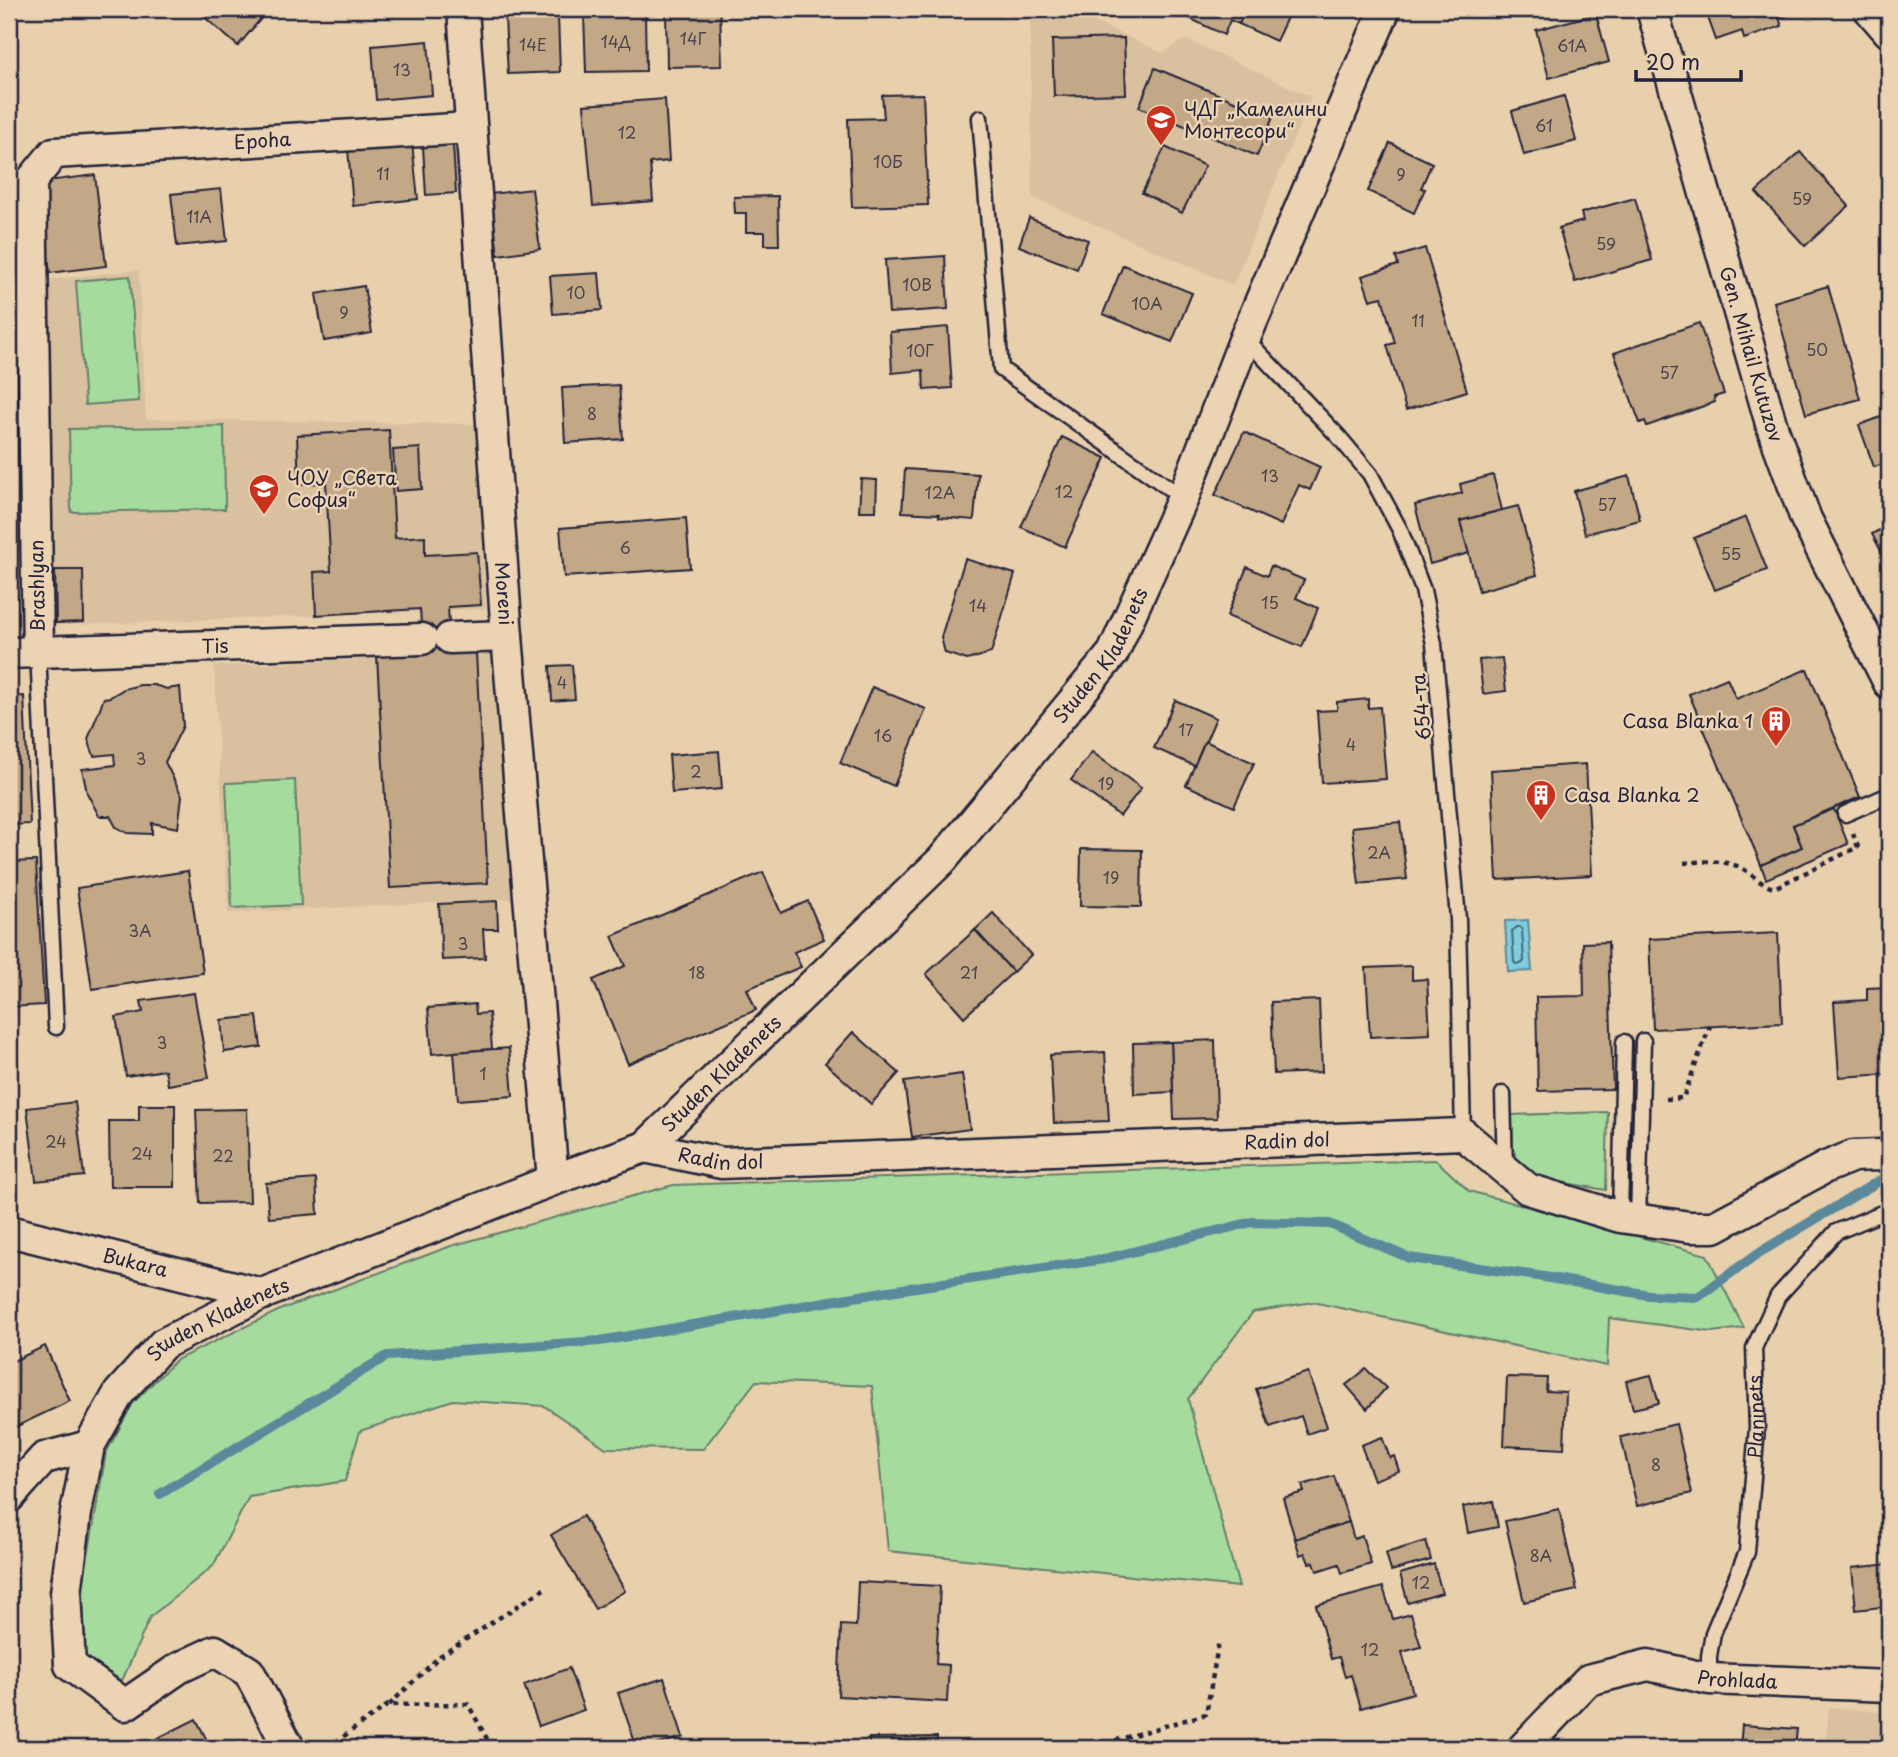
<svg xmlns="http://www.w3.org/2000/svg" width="1898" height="1757" viewBox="0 0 1898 1757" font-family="'Playpen Sans',sans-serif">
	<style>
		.built { fill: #d9c19f }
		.green { fill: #a6db9e; stroke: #647e6c; stroke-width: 2 }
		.water { fill: #7fcddd; stroke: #5a899c; stroke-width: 2 }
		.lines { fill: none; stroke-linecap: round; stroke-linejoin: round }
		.shore { stroke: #47667c; stroke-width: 2 }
		.stream { stroke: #5a899c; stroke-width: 10 }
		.building { fill: #c2a886; stroke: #22223b; stroke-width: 2 }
		.lane-casing { stroke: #22223b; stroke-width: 19 }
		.street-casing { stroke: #22223b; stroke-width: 35 }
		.path { stroke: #22223b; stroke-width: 4.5; stroke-dasharray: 5 5; stroke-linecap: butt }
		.lane { stroke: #ebd3b3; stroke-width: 14 }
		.street { stroke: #ebd3b3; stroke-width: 30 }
		.labels { text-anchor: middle; stroke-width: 5; stroke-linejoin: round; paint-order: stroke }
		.number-label { font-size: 16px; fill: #4a444e }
		.poi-label { font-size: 19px; fill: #22223b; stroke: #ebd3b3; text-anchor: start }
		.street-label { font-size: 19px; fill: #22223b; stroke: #ebd3b3 }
	</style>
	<rect width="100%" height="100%" fill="#e9d0ad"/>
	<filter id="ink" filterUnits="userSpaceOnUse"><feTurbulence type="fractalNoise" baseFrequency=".0143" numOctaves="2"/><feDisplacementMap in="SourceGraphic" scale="14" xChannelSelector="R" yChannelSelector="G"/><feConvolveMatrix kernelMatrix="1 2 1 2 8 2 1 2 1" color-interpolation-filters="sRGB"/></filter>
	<g filter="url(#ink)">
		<g class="built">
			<polygon points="1030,9 1068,9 1162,53 1186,39 1311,97 1233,285 1032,197"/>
			<polygon points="139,270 146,419 476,424 486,609 47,626 45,280"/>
			<polygon points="495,653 515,899 228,913 214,666"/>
			<polygon points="1829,1707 1889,1713 1889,1748 1825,1748"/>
		</g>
		<g class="green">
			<polygon points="130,276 139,401 85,405 76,281"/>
			<polygon points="224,426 225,509 71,512 69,429"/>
			<polygon points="295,780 301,905 232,908 226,783"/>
			<polygon points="1608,1112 1606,1190 1548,1180 1521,1169 1513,1149 1512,1115"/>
			<polygon points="1436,1160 1469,1191 1707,1255 1744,1328 1712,1332 1609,1318 1607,1366 1313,1302 1253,1312 1188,1399 1239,1587 888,1551 872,1386 756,1381 703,1449 606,1448 544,1406 453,1400 360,1431 345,1481 249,1497 213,1566 150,1617 122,1681 85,1656 83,1585 106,1453 133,1403 176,1360 282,1309 451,1246 673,1185"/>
		</g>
		<polygon class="water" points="1528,920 1532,971 1508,972 1505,921"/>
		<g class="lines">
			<polygon class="shore" points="1516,927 1520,927 1522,930 1524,961 1521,964 1516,964 1514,962 1512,931"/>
			<polyline class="stream" points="160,1494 387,1356 600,1341 883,1292 1104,1259 1252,1222 1330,1224 1409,1258 1538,1276 1649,1295 1698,1297 1757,1254 1889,1175"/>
		</g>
		<g class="building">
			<polygon points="195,9 269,9 238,46"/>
			<polygon points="1194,9 1246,9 1239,24 1230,20 1224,35 1189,18"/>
			<polygon points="1246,9 1291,9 1276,41 1239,24"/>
			<polygon points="1705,9 1787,9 1789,15 1779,18 1782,26 1744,39 1742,31 1716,40"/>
			<polygon points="720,10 722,66 667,67 666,11"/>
			<polygon points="645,12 646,71 586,72 584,14"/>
			<polygon points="1596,14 1609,62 1549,78 1536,30"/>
			<polygon points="558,16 560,72 508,74 505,18"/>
			<polygon points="1124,38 1126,94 1054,96 1052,40"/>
			<polygon points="428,41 432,95 376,100 372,46"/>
			<polygon points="1155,68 1273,117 1257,156 1139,107"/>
			<polygon points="923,94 928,205 852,207 848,119 884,118 882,95"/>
			<polygon points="1564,96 1576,141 1524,155 1512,111"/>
			<polygon points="665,99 669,161 650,163 653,201 593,206 584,105"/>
			<polygon points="412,143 418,199 353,206 348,149"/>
			<polygon points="1390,143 1432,163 1421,188 1425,189 1414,213 1368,191"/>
			<polygon points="453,145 456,193 426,195 423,147"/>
			<polygon points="1165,147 1205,166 1182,213 1142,193"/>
			<polygon points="1800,152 1849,206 1805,246 1756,192"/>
			<polygon points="95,175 106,266 50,273 39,182"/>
			<polygon points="221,189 227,241 177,246 171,194"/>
			<polygon points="532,189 540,249 498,255 490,194"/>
			<polygon points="778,196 779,245 765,245 765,232 746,232 746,213 735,213 734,197"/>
			<polygon points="1635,198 1652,260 1575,282 1559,228 1583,221 1581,213"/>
			<polygon points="1029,218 1088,240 1077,269 1019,246"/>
			<polygon points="1425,248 1467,391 1406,410 1387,345 1395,343 1382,297 1370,300 1362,276 1398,265 1396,257"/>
			<polygon points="945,256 948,309 889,313 885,260"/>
			<polygon points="1123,265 1192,293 1172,342 1103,314"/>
			<polygon points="599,273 602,310 553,314 550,276"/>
			<polygon points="364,286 372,333 324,341 316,294"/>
			<polygon points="1828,286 1860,399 1806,414 1774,302"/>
			<polygon points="1699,323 1724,394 1714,397 1715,402 1647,426 1645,421 1640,423 1614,353"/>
			<polygon points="948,327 952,388 924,390 923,370 892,373 890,332"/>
			<polygon points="619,385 623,439 565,443 562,388"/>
			<polygon points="1889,414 1889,462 1874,467 1859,425"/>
			<polygon points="389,430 395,538 425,536 425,555 477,552 481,605 448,607 451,654 476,653 488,883 390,888 377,656 423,654 420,609 316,615 314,572 331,571 326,483 299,484 297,435"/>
			<polygon points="1244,432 1320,467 1310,490 1299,485 1281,525 1215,495"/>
			<polygon points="1062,437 1106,458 1065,547 1021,527"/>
			<polygon points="420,448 422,489 396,491 393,450"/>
			<polygon points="905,469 978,474 974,520 939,517 939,514 902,512"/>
			<polygon points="1493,475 1502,510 1460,521 1469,553 1430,564 1415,505 1462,493 1460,484"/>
			<polygon points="1629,476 1640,520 1585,534 1574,491"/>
			<polygon points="861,479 877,480 876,511 859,511"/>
			<polygon points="1518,506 1537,575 1479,591 1460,521"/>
			<polygon points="1746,517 1767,570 1715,590 1694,538"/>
			<polygon points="686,518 690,568 564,577 560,528"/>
			<polygon points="1889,525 1889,566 1872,534"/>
			<polygon points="965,559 1015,574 991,653 967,660 945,653 941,637"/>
			<polygon points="1271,566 1304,580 1296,598 1318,608 1302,647 1227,616 1247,567 1267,576"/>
			<polygon points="55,570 83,570 84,622 56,623"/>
			<polygon points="9,571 12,571 13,620 9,620"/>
			<polygon points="1502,658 1506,691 1483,694 1479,660"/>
			<polygon points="572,665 575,699 552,701 550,666"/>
			<polygon points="1807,669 1860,797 1793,825 1802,847 1761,865 1689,694 1727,678 1736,699"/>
			<polygon points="140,685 154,685 167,689 180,687 183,726 165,762 182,796 178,828 152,823 152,834 127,833 116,827 110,816 99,816 87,793 82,769 115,765 114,754 94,756 88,739 104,698 110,697 124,689"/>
			<polygon points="872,687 926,709 894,786 840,763"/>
			<polygon points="24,696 30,824 9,825 9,697"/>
			<polygon points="1368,699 1368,708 1380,707 1386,779 1322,783 1317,711 1337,710 1337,702"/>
			<polygon points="1175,700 1216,718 1195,766 1154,748"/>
			<polygon points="1205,741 1254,763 1234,807 1186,785"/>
			<polygon points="719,751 722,789 672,793 669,755"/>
			<polygon points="1092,752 1141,788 1120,816 1071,780"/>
			<polygon points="1586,764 1592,875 1497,880 1491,770"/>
			<polygon points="1834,809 1848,844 1766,879 1761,865 1802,847 1793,825"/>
			<polygon points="1400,822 1407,879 1359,884 1352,827"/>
			<polygon points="1081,849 1142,850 1141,907 1080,906"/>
			<polygon points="36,861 44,1005 9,1007 9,862"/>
			<polygon points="188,871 203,973 92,989 77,888"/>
			<polygon points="763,872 781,913 808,901 824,939 794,952 801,967 747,989 756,1010 628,1064 593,980 625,966 612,936"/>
			<polygon points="497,901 498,929 483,929 485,958 442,960 439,904"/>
			<polygon points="993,913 1031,955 1013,972 975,930"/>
			<polygon points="975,930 1013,972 964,1017 926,974"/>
			<polygon points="1778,933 1782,1023 1653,1029 1649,939"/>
			<polygon points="1608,942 1613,1089 1538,1091 1536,997 1584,996 1583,943"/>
			<polygon points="1412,966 1412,980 1427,979 1430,1034 1370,1037 1366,968"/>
			<polygon points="1888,987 1889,1074 1839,1077 1834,1002 1867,1000 1867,988"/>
			<polygon points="194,993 209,1078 168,1085 165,1070 126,1076 116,1017 143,1012 141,1001"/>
			<polygon points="1319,1000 1322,1072 1274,1074 1271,1002"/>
			<polygon points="475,1004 476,1014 489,1013 492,1049 432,1054 428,1008"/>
			<polygon points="257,1016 261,1047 224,1052 221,1020"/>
			<polygon points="853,1032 899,1073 871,1104 825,1063"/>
			<polygon points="1215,1040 1217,1118 1174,1119 1171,1042"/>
			<polygon points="1171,1042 1173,1092 1134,1094 1133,1043"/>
			<polygon points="509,1048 513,1096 458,1100 454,1052"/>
			<polygon points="1105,1052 1109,1121 1054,1123 1050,1055"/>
			<polygon points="962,1074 970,1129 912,1137 904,1082"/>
			<polygon points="75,1102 84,1176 36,1181 27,1108"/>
			<polygon points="139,1105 175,1105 175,1187 110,1187 109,1121 139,1121"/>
			<polygon points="247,1109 250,1202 200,1203 196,1110"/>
			<polygon points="316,1179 318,1214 269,1218 266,1183"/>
			<polygon points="45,1346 70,1401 9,1430 9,1363"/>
			<polygon points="1366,1369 1386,1388 1367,1409 1346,1385"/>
			<polygon points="1308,1372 1327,1427 1307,1434 1301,1416 1270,1427 1256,1389"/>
			<polygon points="1651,1375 1659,1403 1633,1409 1626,1381"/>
			<polygon points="1507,1377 1547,1378 1546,1391 1566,1392 1564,1449 1504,1446"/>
			<polygon points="1676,1424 1692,1493 1637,1506 1621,1437"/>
			<polygon points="1382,1437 1390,1458 1394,1456 1399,1471 1374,1480 1361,1445"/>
			<polygon points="1334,1476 1349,1522 1295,1539 1283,1498 1304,1492 1302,1485"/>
			<polygon points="1493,1501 1498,1527 1468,1533 1463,1507"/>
			<polygon points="1559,1509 1577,1590 1524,1602 1505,1521"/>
			<polygon points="583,1516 625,1591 595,1609 551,1535"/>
			<polygon points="1349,1522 1354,1539 1362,1536 1371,1564 1342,1573 1339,1564 1317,1571 1314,1562 1309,1563 1305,1553 1300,1555 1295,1539"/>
			<polygon points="1426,1541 1431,1560 1391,1571 1386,1553"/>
			<polygon points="1434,1564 1442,1593 1408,1603 1400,1574"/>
			<polygon points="1889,1564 1889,1606 1856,1610 1852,1568"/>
			<polygon points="858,1582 940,1586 936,1664 949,1665 947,1702 838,1696 841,1625 856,1626"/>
			<polygon points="1383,1587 1393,1619 1411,1614 1421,1647 1402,1652 1413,1693 1361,1708 1351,1675 1345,1677 1339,1657 1331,1659 1316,1605"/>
			<polygon points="569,1668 584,1710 539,1726 524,1685"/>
			<polygon points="664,1678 683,1737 647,1748 637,1748 618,1693"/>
			<polygon points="196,1719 211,1748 138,1748"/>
			<polygon points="1742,1725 1797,1729 1795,1748 1740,1748"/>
			<polygon points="937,1737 937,1743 967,1743 967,1748 869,1748 869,1738"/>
		</g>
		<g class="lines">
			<g class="lane-casing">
				<g id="lane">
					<polyline points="980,118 1001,369 1183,498"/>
					<polyline points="1245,338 1339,437 1370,474 1400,530 1423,590 1434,644 1458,919 1463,1134"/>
					<polyline points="38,652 56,1027"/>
					<polyline points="1845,814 1889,795"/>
					<polyline points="1503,1094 1505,1169"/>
					<polyline points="1620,1217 1624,1042"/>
					<polyline points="1638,1221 1643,1041"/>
					<path id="s1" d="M 1709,1679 L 1709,1656 L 1713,1633 L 1747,1552 L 1757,1427 L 1754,1348 L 1778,1296 L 1836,1232 L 1889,1210"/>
				</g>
			</g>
			<g class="street-casing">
				<g id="street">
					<path id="s2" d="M 463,9 L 507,636 L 553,1180"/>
					<path id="s3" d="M 1652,9 L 1772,427 L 1806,519 L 1889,683"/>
					<polyline points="1869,9 1889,32"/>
					<polyline points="450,638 507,636"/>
					<path id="s4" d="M 38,652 L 31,181 L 54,153 L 471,128"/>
					<path id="s5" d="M 9,653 L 422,639"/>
					<path id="s6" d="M 645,1147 L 722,1163 L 1463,1134 L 1528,1189 L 1620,1217 L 1690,1227 L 1714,1227 L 1826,1167 L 1853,1156 L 1880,1155 L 1889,1157"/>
					<path id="s7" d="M 9,1231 L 262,1294"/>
					<polyline points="9,1497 44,1458 89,1446"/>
					<path id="s8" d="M 289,1748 L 249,1672 L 215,1651 L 179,1668 L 125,1705 L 70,1665 L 66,1593 L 76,1513 L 89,1446 L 119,1393 L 163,1344 L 262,1294 L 553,1180 L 645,1147 L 942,860 L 1113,653 L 1183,498 L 1245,338 L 1385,9"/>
					<path id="s9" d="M 1523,1748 L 1588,1680 L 1648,1665 L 1709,1679 L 1889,1686"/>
				</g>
			</g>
			<g class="path">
				<path d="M 1684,863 C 1705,861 1726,859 1745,870 C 1755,877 1762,885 1774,888 L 1858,847 L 1853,834"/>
				<polyline points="1666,1099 1683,1098 1710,1026"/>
				<polyline points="389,1705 440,1656 544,1589"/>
				<polyline points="327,1748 388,1705 468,1704 492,1748"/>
				<polyline points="1097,1748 1103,1744 1206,1714 1219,1640"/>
			</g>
			<use href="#lane" class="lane"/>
			<use href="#street" class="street"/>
		</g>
	</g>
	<defs>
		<g id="school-pin" transform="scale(1.575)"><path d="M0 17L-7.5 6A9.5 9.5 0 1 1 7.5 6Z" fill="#c8321e" stroke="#ebd3b3"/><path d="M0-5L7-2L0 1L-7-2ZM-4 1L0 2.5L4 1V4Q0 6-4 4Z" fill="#fff"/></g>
		<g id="building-pin" transform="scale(1.575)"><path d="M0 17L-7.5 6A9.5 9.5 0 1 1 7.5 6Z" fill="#c8321e" stroke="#ebd3b3"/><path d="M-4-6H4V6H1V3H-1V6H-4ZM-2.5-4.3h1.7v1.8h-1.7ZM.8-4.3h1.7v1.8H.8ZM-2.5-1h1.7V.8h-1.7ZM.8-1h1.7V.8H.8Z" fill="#fff"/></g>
	</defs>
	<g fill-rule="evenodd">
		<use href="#school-pin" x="1161" y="120"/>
		<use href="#school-pin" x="264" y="489"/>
		<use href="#building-pin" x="1776" y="721"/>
		<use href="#building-pin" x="1541" y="795"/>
	</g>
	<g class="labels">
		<g class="number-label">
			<text x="693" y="45">14Г</text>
			<text x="616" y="48">14Д</text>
			<text x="533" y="51">14Е</text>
			<text x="1572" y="52">61А</text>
			<text x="402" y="76">13</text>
			<text x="1544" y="132">61</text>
			<text x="627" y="139">12</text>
			<text x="888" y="168">10Б</text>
			<text x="383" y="180">11</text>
			<text x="1401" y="181">9</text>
			<text x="1802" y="205">59</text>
			<text x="199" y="223">11А</text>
			<text x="1606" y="250">59</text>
			<text x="917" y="291">10В</text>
			<text x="576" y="299">10</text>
			<text x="1147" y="310">10А</text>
			<text x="344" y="319">9</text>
			<text x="1418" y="327">11</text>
			<text x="1817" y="356">50</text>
			<text x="920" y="357">10Г</text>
			<text x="1669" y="379">57</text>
			<text x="592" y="420">8</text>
			<text x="1270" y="482">13</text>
			<text x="1064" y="498">12</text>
			<text x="940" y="499">12А</text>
			<text x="1607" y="511">57</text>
			<text x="625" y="554">6</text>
			<text x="1731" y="560">55</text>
			<text x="1270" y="609">15</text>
			<text x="978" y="612">14</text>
			<text x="562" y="689">4</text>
			<text x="1186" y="736">17</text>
			<text x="883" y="742">16</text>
			<text x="1351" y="751">4</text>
			<text x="141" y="765">3</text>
			<text x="696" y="778">2</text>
			<text x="1106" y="790">19</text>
			<text x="1379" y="859">2А</text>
			<text x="1111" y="884">19</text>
			<text x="140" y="937">3А</text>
			<text x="463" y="950">3</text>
			<text x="697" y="979">18</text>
			<text x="969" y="979">21</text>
			<text x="162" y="1049">3</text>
			<text x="483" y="1080">1</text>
			<text x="56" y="1148">24</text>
			<text x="142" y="1160">24</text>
			<text x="223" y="1162">22</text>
			<text x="1656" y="1471">8</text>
			<text x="1541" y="1562">8A</text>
			<text x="1421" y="1589">12</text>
			<text x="1370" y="1656">12</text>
		</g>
		<g class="poi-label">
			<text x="1184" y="116">ЧДГ „Камелини<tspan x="1184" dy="22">Монтесори“</tspan></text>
			<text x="287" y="485">ЧОУ „Света<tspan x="287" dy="22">София“</tspan></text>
			<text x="1753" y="728" text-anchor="end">Casa Blanka 1</text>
			<text x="1564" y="802">Casa Blanka 2</text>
		</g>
		<g class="street-label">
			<text dy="7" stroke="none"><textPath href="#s4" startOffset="716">Epoha</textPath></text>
			<text dy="7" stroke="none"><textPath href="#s3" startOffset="359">Gen. Mihail Kutuzov</textPath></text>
			<text transform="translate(37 586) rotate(-91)" y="7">Brashlyan</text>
			<text dy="7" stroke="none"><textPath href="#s2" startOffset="586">Moreni</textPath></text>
			<text dy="7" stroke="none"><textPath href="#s5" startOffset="206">Tis</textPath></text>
			<text dy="7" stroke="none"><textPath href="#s8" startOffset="1841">Studen Kladenets</textPath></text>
			<text transform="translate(1421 707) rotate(-95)" y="7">654-та</text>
			<text dy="7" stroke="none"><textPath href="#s8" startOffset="1274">Studen Kladenets</textPath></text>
			<text dy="7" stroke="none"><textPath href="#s6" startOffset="644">Radin dol</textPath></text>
			<text dy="7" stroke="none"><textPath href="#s6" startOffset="77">Radin dol</textPath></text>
			<text dy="7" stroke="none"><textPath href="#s7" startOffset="130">Bukara</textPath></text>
			<text dy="7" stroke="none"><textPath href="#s8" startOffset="707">Studen Kladenets</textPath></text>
			<text dy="7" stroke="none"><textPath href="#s1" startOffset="270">Planinets</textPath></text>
			<text dy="7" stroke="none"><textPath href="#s9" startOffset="247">Prohlada</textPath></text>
		</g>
	</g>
	<rect width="1898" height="1757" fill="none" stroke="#ebd3b3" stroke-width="35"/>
	<rect x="18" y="18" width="1863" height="1722" fill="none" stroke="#22223b" stroke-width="2.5" filter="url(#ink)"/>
	<path d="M1636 70v10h105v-10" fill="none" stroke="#22223b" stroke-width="3.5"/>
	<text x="1646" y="70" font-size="21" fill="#22223b" stroke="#ebd3b3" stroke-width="5" paint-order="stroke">20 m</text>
</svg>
